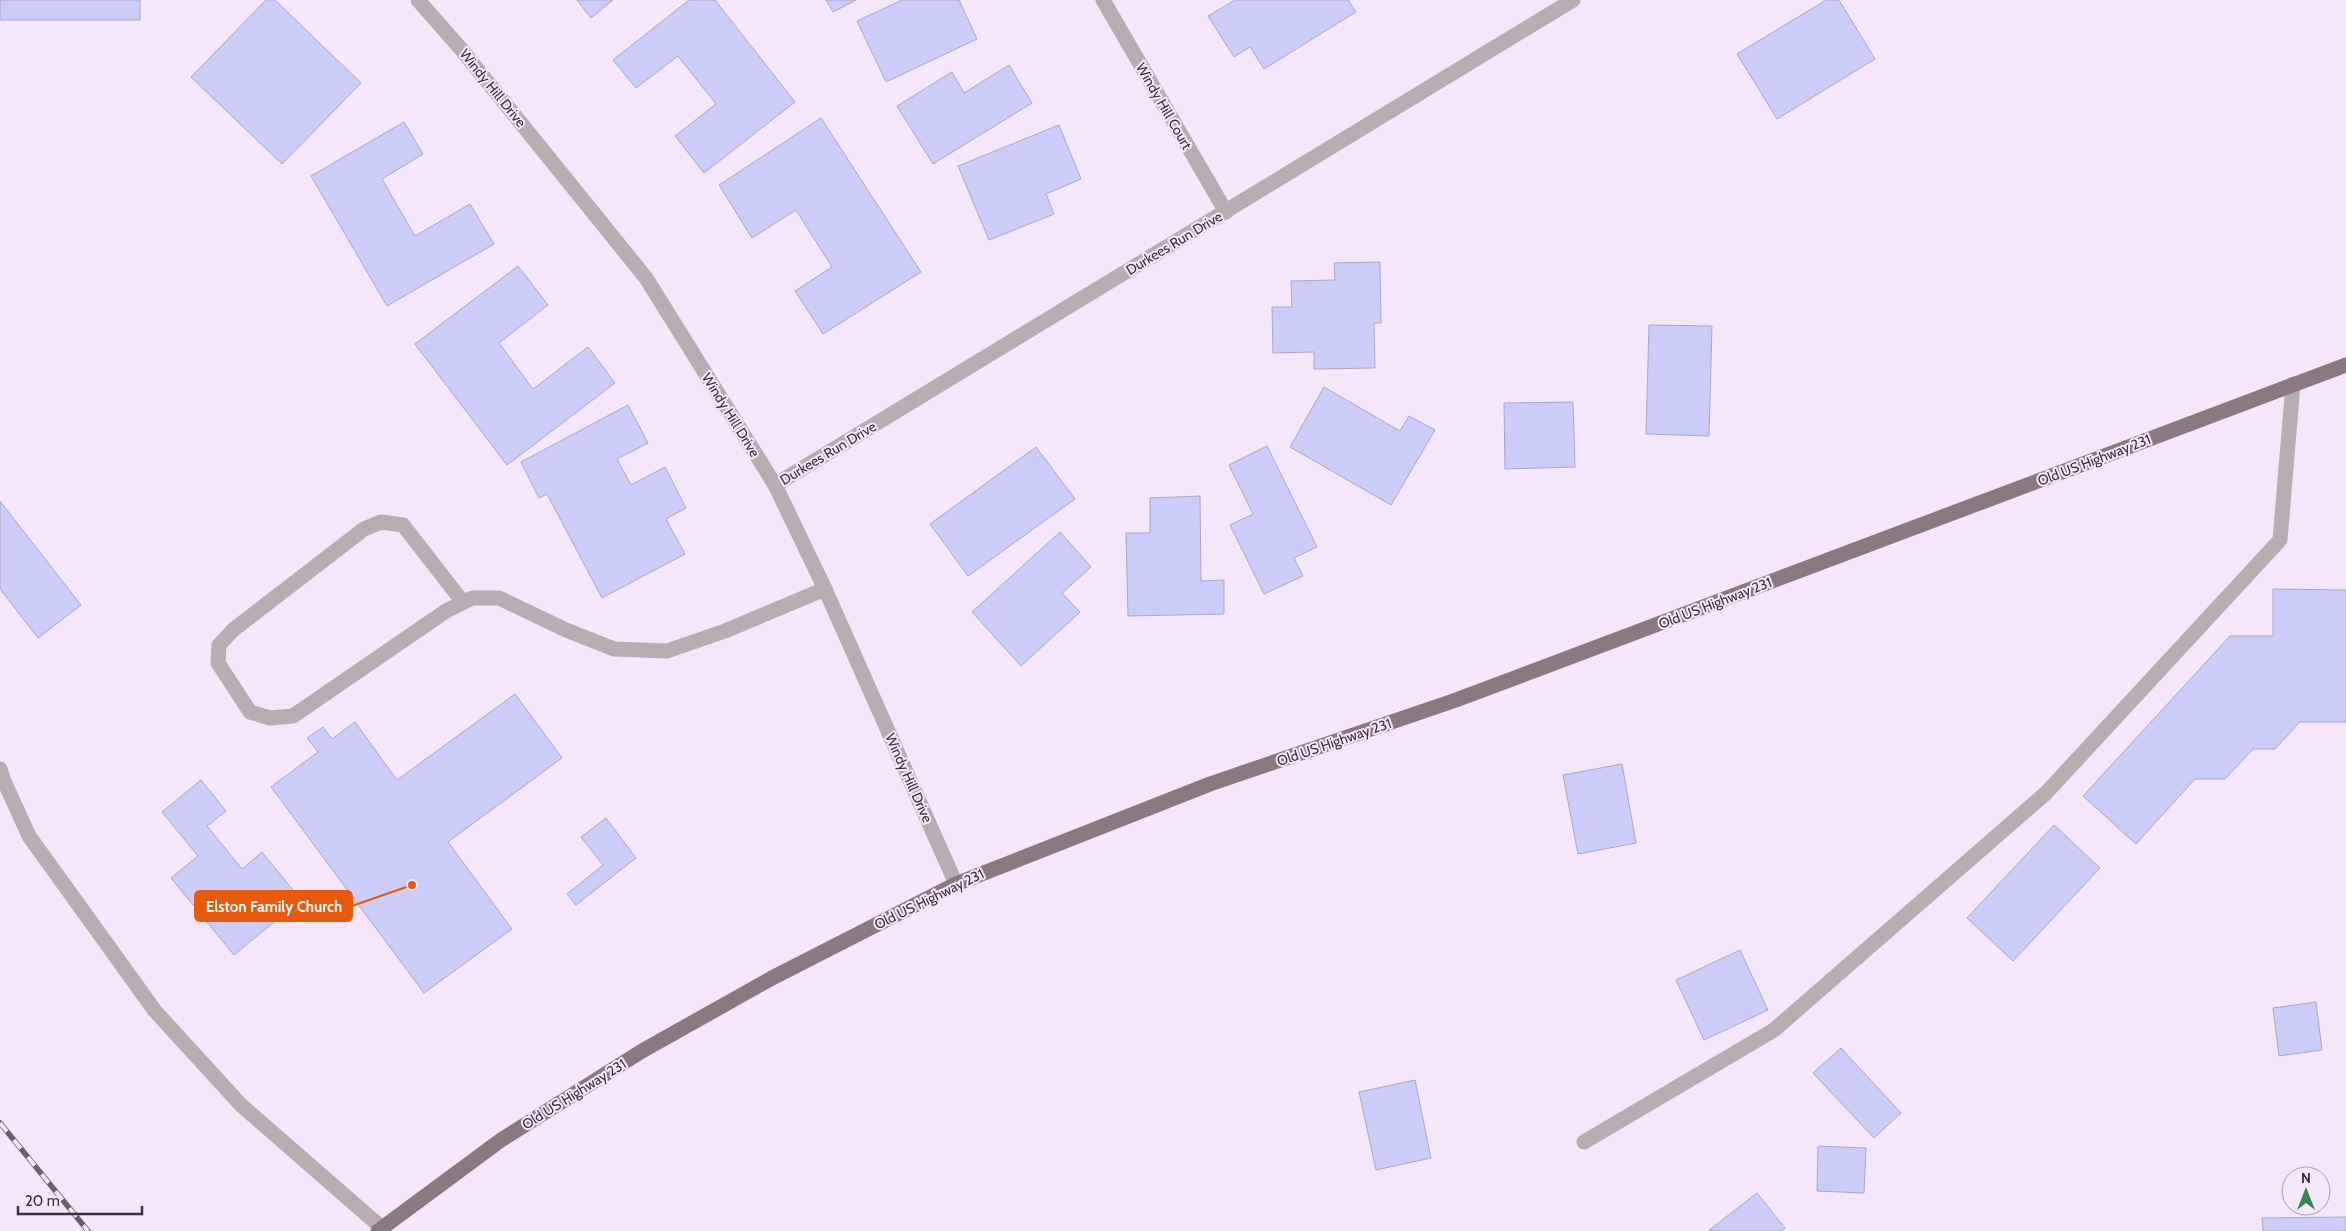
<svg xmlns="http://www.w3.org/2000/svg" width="2346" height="1231" viewBox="0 0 2346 1231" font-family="Cabin,sans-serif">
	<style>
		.building { fill: #ccccf8; stroke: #a8a9c0 }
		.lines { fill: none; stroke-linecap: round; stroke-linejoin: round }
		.minor { stroke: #b8adb2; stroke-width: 15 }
		.major { stroke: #8c7881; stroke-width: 15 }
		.rail-casing { stroke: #69606b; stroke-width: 5.5 }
		.rail { stroke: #f6e6fb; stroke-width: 4; stroke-dasharray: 11; stroke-linecap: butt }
		.labels { text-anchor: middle; stroke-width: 4; stroke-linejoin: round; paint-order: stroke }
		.street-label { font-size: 14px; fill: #363038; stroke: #f6e6fb }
		.leader { fill: none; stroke: #e8590c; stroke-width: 2 }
		.callout-dot { fill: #e8590c; stroke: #f6e6fb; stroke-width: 2 }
		.callout { fill: #e8590c; stroke: #e8590c; stroke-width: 2 }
		.callout-label { font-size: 15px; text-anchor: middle; font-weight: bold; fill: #fff }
	</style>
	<rect width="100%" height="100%" fill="#f6e6fb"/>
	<g class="building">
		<rect x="0" y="0" width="140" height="20"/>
		<polygon points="266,0 275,0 361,83 282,164 191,77"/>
		<polygon points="577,0 613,0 591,18"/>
		<polygon points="689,0 715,0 795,102 704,173 675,136 716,104 678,56 636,88 613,60"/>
		<polygon points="826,0 856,0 833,12"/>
		<polygon points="902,0 959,0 977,39 886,82 857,21"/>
		<polygon points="1235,0 1348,0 1356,12 1264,69 1250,47 1234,57 1208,16"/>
		<polygon points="1826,0 1839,0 1875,59 1777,119 1737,54"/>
		<polygon points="1009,65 1032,103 933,164 897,106 952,72 964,93"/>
		<polygon points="821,118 921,272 823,334 795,291 832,267 796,210 752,238 719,185"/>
		<polygon points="404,122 423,154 382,179 415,236 470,204 494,244 387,306 311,176"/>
		<polygon points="1059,125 1081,179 1046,194 1054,214 989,240 958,166"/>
		<polygon points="1380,262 1381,323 1374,323 1375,368 1314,369 1314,352 1273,353 1272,307 1292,307 1291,281 1335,280 1334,263"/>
		<polygon points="518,266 548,305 499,343 533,389 588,347 615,383 507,465 415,344"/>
		<polygon points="1649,325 1712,326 1709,436 1646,434"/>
		<polygon points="1324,387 1400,431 1409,416 1435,430 1391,505 1290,447"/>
		<polygon points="1573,402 1575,467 1505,469 1504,403"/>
		<polygon points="628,405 648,443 617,459 631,485 665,467 686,508 666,519 685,554 602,598 547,494 539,498 521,462"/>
		<polygon points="1267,446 1317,547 1294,558 1303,576 1264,594 1230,525 1253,514 1229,465"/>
		<polygon points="1036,447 1075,499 968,576 930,524"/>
		<polygon points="1200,496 1201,581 1224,580 1224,614 1128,616 1126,533 1150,533 1150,498"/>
		<polygon points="0,501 81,605 38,638 0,589"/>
		<polygon points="1060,532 1091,567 1062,593 1080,612 1021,666 972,612"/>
		<polygon points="2273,589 2346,590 2346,722 2300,722 2275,749 2253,749 2225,779 2195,779 2136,844 2083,796 2230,636 2273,636"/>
		<polygon points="515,694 562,758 448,842 512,929 424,993 271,787 318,752 307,738 323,727 332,739 355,722 397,780"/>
		<polygon points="1622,764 1636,843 1578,854 1563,775"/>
		<polygon points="201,780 226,811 207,826 242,869 262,852 301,900 234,955 171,878 198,856 162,812"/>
		<polygon points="606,818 636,858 576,905 567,894 603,865 581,837"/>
		<polygon points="2054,825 2100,868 2013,961 1967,918"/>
		<polygon points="1740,950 1768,1010 1704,1040 1676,980"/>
		<polygon points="2316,1002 2322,1050 2279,1056 2273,1008"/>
		<polygon points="1841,1048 1901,1113 1874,1138 1813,1073"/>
		<polygon points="1415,1080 1431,1158 1376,1170 1359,1092"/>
		<polygon points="1818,1146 1866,1148 1864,1193 1817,1191"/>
		<polygon points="1757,1193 1785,1228 1781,1231 1708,1231"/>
		<polygon points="2346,1217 2346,1231 2263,1231 2262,1218"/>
	</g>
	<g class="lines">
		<g class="minor">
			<polyline points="418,0 461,49 646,278 775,485 825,589 956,884"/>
			<polyline points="1103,0 1226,212"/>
			<polyline points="775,485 1573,0"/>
			<polyline points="462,601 403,525 381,522 364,529 233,630 219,645 218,663 250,712 270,718 293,716 446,611 472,598 499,598 566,630 614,649 667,651 725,631 825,589"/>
			<polyline points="0,769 4,781 29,836 155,1011 241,1105 382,1228"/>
			<polyline points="1584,1142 1774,1030 2046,793 2280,540 2293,384"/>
		</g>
		<polyline class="major" points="378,1231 501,1140 642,1051 772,978 956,884 1210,784 1456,700 2346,365"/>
		<g class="rail-casing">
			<polyline id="rail" points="0,1123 88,1231"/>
		</g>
		<use href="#rail" class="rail"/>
	</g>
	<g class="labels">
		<g class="street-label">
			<text transform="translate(493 88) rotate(51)" y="5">Windy Hill Drive</text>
			<text transform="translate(1164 106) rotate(60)" y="5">Windy Hill Court</text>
			<text transform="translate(1174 243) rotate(-31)" y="5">Durkees Run Drive</text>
			<text transform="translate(731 415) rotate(58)" y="5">Windy Hill Drive</text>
			<text transform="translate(828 453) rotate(-31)" y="5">Durkees Run Drive</text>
			<text transform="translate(2094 460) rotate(-21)" y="5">Old US Highway 231</text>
			<text transform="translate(1715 603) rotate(-21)" y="5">Old US Highway 231</text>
			<text transform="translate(1334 742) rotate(-19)" y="5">Old US Highway 231</text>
			<text transform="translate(909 778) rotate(66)" y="5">Windy Hill Drive</text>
			<text transform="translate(929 899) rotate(-26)" y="5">Old US Highway 231</text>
			<text transform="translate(574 1094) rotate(-32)" y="5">Old US Highway 231</text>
		</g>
	</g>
	<path class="leader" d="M412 885L352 906"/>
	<circle class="callout-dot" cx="412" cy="885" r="5"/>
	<rect class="callout" x="195" y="891" width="157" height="30" rx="5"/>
	<g class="callout-label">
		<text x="274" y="912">Elston Family Church</text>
	</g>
	<g transform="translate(2306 1191)"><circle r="24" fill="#f6e6fb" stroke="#a99dad"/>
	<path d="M0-4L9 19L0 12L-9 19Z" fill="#388554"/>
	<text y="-8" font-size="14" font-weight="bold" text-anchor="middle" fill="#363038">N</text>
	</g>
	<path d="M18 1206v8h124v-8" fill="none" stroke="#363038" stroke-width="2.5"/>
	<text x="25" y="1206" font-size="15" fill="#363038" stroke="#f6e6fb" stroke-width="4" paint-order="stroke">20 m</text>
</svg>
